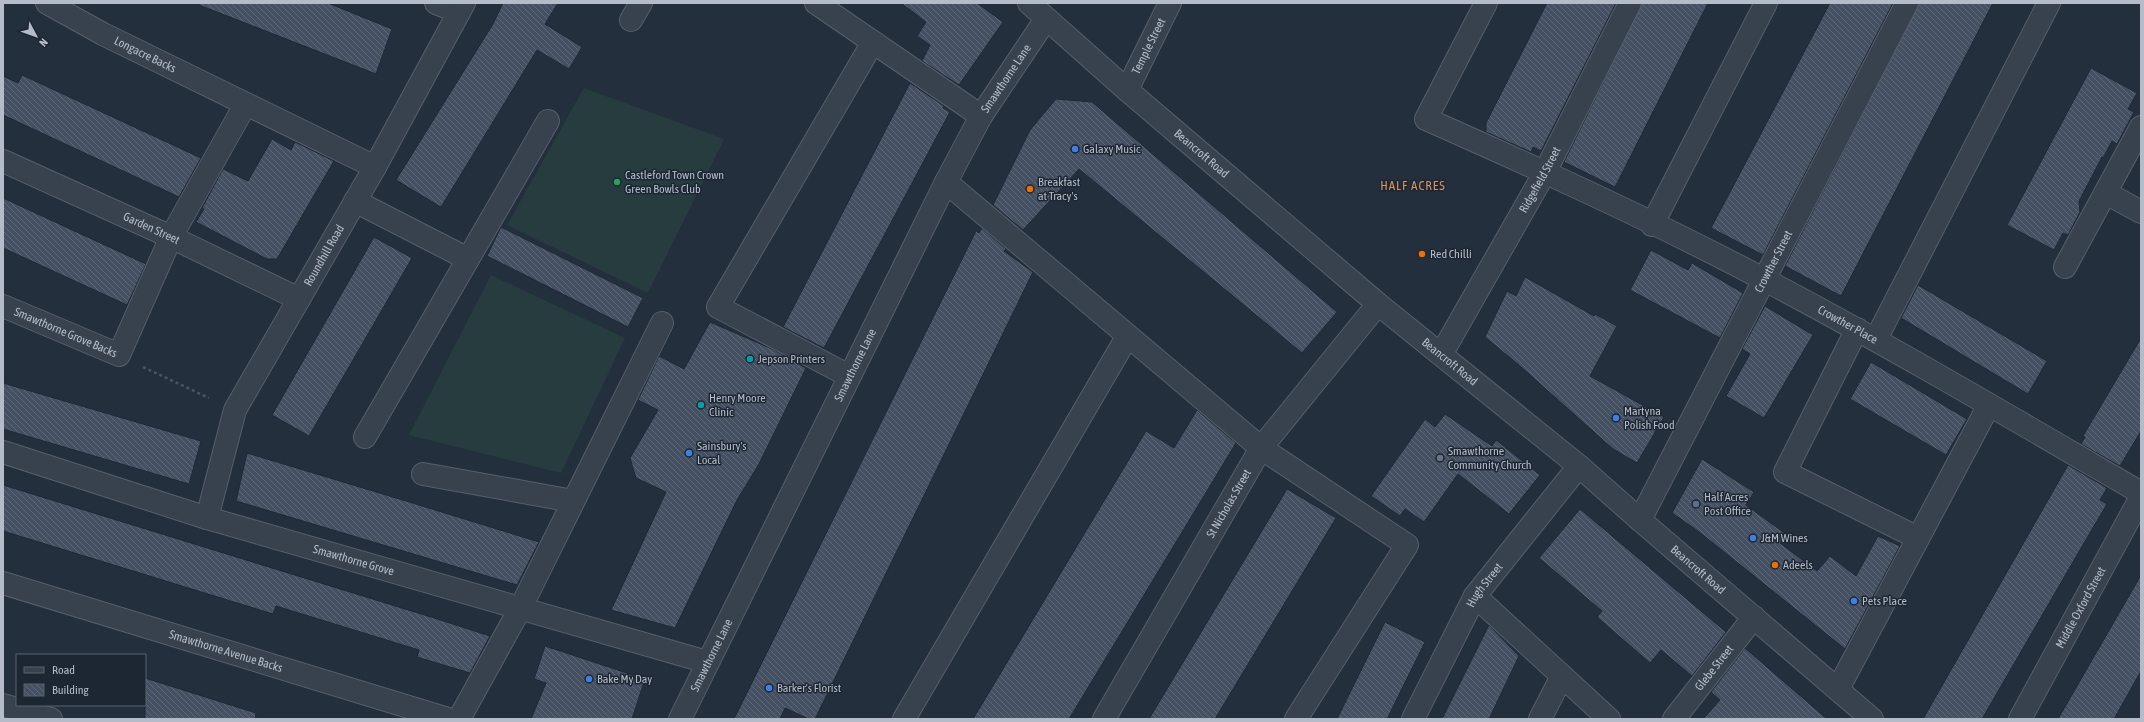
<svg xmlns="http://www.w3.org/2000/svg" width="2144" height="722" viewBox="0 0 2144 722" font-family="'Asap Condensed',sans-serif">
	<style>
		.garden { fill: #263c3f }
		.building { fill: url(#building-back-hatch); stroke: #1f2835 }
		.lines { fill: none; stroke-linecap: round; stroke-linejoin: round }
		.minor-casing { stroke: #565f6c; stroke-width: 24 }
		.path { stroke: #44595c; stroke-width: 2.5; stroke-dasharray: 3 3; stroke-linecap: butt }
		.minor { stroke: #38414e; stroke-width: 22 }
		.shop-dot { fill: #3f7fe0; stroke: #1d2633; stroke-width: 1.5 }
		.leisure-dot { fill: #2e9e5b; stroke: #1d2633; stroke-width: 1.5 }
		.food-dot { fill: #e8710a; stroke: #1d2633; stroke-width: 1.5 }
		.culture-dot { fill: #0f9aa8; stroke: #1d2633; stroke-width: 1.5 }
		.worship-dot { fill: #6b7280; stroke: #1d2633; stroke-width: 1.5 }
		.service-dot { fill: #5c6f8a; stroke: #1d2633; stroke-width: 1.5 }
		.labels { text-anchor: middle; stroke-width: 3; stroke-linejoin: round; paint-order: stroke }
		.street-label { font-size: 12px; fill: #b4bcc9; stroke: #1d2633 }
		.poi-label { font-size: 12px; fill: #b4bcc9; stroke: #1d2633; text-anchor: start }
		.neighbourhood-label { font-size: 13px; letter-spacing: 1px; fill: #d59563; stroke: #1d2633 }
	</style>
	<defs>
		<pattern id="building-back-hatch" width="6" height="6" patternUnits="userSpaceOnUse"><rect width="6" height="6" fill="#455162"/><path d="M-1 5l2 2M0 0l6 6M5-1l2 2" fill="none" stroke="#5d6877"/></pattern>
	</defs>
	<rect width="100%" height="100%" fill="#242f3e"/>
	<g class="garden">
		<polygon points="584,88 724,139 648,293 507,225"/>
		<polygon points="491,275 625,338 561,473 409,435"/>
	</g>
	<g class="building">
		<polygon points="200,3 328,3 392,29 376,74 199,5"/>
		<polygon points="503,3 558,3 545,24 582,47 569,69 537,50 441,207 396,180 493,24"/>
		<polygon points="901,3 977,3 1003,22 959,85 922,61 930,45 917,36 926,22"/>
		<polygon points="1547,3 1616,3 1541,151 1533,147 1531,152 1486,132 1486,123"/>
		<polygon points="1642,3 1708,3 1615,187 1564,162"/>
		<polygon points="1830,3 1893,3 1763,255 1711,228"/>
		<polygon points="1919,3 1993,3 1841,296 1785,266"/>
		<polygon points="2091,68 2137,93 2128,109 2134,112 2117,144 2112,141 2103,158 2102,157 2079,201 2080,212 2068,235 2063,233 2054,250 2007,225"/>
		<polygon points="22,75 201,158 179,197 3,115 3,76 18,83"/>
		<polygon points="910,83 944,106 943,108 950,112 824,348 783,327"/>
		<polygon points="1056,99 1092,102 1337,312 1302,353 1079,169 1023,230 993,205 1030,130"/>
		<polygon points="272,139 291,150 295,142 334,161 277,259 267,259 196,222 204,209 202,208 223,169 248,181"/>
		<polygon points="3,198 146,264 127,305 3,248"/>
		<polygon points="501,227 643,298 628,327 487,256"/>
		<polygon points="982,228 1006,249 1004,251 1033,272 815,719 809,719 785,708 780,719 734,719 976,231 979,233"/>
		<polygon points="374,237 412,258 309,436 272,415"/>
		<polygon points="1651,250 1688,270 1692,263 1743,293 1720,338 1630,290"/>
		<polygon points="1525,277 1594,316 1595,314 1617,326 1590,376 1664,417 1637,463 1613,449 1520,366 1485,337 1507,291 1516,296"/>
		<polygon points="1918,285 2047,361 2028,394 1901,318"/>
		<polygon points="1765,306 1813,335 1764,418 1726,396 1750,354 1742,349"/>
		<polygon points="710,322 772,349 806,368 759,464 737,500 675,628 611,610 666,492 636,478 630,458 658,410 638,400 659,356 684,369"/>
		<polygon points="2141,338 2141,431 2120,466 2081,444 2085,437 2083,436"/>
		<polygon points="1871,362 1967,419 1946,455 1850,399"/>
		<polygon points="3,383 201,441 189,484 3,429"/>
		<polygon points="1197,410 1236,443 1069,719 973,719 1146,431 1174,448"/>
		<polygon points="1445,414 1492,446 1496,440 1540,475 1509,514 1458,474 1424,522 1405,509 1400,516 1371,496 1425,419 1435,427"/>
		<polygon points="247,453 406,501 539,542 517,585 236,501"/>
		<polygon points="1702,459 1754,492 1746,505 1786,534 1780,543 1817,571 1830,556 1856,576 1878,536 1900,546 1845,649 1698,531 1672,513"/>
		<polygon points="2068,465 2107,488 2100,500 2107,504 2084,543 1982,719 1923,719"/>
		<polygon points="3,485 431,617 490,636 470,673 417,657 419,650 276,606 273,614 3,531"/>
		<polygon points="1287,489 1336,518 1215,719 1149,719"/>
		<polygon points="1580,509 1726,632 1692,676 1661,650 1650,663 1597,617 1602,611 1539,558"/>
		<polygon points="2141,575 2141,671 2114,719 2058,719"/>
		<polygon points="1385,622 1425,642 1387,719 1337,719"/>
		<polygon points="1489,625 1519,656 1489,719 1442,719"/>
		<polygon points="545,646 645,679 632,719 531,719 546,683 534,679"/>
		<polygon points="1745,648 1827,719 1703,719 1720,700 1711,692"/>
		<polygon points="145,678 256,713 255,719 145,719"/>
	</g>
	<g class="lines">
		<g class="minor-casing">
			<g id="minor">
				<path id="s1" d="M 47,3 L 103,34 L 375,167"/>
				<polyline points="436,3 459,12"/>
				<polyline points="816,3 981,116"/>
				<path id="s2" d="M 1029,3 L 1127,90 L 1378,304 L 1579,466 L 1640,520 L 1872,719"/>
				<path id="s3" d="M 1486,3 L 1426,119 C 1541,170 1656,222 1767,281 C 1894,348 2017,421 2141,493"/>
				<polyline points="631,20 641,3"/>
				<path id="s4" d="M 1127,90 L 1170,3"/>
				<path id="s5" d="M 3,161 L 171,237 L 299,299"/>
				<polyline points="946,182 1261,448 1407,545 1296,719"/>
				<polyline points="2106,193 2141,212"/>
				<polyline points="355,201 468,259"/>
				<polyline points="1652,225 1766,3"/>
				<polyline points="2065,267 2141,127"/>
				<path id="s6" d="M 3,306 L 119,355 L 171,237 L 245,105"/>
				<polyline points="1857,329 1785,472 1918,538"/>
				<polyline points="1876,339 2049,3"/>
				<path id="s7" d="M 1442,353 L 1545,172 L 1630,3"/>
				<polyline points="849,376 718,307 873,42"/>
				<polyline points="365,437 548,121"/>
				<path id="s8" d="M 3,452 L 207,518 L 707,662"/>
				<polyline points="423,474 573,501"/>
				<path id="s9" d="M 207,518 L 235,410 L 375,167 L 464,3"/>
				<path id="s10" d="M 1640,520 L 1907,3"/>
				<path id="s11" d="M 3,583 L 448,719"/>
				<polyline points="1475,596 1609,719"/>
				<polyline points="1838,689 1989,405"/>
				<polyline points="3,705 51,719"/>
				<polyline points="459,719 521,607 662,323"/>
				<path id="s12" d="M 680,719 L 946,182 L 981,116 L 1046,19"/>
				<polyline points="904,719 1127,337"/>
				<path id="s13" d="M 1104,719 L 1261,448 L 1378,304"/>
				<path id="s14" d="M 1413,719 L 1475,596 L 1579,466"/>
				<polyline points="1540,719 1562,676"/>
				<path id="s15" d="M 1674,719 L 1754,617"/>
				<path id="s16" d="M 2020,719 L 2141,497"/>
			</g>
		</g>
		<polyline class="path" points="143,367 209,398"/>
		<use href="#minor" class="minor"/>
	</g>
	<g class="shop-dot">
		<circle cx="1075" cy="149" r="4"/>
		<circle cx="1616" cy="418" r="4"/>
		<circle cx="689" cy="453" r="4"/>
		<circle cx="1753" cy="538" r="4"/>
		<circle cx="1854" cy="601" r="4"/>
		<circle cx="589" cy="679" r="4"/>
		<circle cx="769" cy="688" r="4"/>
	</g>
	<circle class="leisure-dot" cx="617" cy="182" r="4"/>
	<g class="food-dot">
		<circle cx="1030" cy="189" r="4"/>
		<circle cx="1422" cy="254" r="4"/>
		<circle cx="1775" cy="565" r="4"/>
	</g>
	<g class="culture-dot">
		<circle cx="750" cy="359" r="4"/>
		<circle cx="701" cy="405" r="4"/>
	</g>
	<circle class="worship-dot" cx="1440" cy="458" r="4"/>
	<circle class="service-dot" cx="1696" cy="504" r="4"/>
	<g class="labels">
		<g class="street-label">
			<text dy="4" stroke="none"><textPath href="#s4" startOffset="49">Temple Street</textPath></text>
			<text dy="4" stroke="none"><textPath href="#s1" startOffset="111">Longacre Backs</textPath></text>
			<text dy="4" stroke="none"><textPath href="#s12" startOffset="719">Smawthorne Lane</textPath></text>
			<text dy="4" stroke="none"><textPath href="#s2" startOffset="229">Beancroft Road</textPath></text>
			<text dy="4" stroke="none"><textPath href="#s7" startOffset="199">Ridgefield Street</textPath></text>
			<text dy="4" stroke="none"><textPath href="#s5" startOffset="163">Garden Street</textPath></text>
			<text dy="4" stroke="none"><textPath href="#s9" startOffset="290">Roundhill Road</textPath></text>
			<text dy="4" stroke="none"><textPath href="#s10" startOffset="291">Crowther Street</textPath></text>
			<text dy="4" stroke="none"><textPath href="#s3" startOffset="600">Crowther Place</textPath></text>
			<text dy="4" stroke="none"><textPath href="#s6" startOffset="68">Smawthorne Grove Backs</textPath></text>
			<text dy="4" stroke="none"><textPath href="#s2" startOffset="553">Beancroft Road</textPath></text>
			<text dy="4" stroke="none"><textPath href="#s12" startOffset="395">Smawthorne Lane</textPath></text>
			<text dy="4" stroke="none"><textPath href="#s13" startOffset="249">St Nicholas Street</textPath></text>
			<text dy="4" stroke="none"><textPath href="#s8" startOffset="367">Smawthorne Grove</textPath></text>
			<text dy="4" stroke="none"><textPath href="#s2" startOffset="877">Beancroft Road</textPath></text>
			<text dy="4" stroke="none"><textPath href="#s14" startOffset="152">Hugh Street</textPath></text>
			<text dy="4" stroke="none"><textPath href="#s16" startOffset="127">Middle Oxford Street</textPath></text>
			<text dy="4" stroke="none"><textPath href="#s11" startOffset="233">Smawthorne Avenue Backs</textPath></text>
			<text dy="4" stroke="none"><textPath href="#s12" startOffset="71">Smawthorne Lane</textPath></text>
			<text dy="4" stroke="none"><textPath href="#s15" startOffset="65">Glebe Street</textPath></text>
		</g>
		<g class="poi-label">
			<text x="1083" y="153">Galaxy Music</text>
			<text x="625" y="179">Castleford Town Crown<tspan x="625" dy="14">Green Bowls Club</tspan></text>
			<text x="1038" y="186">Breakfast<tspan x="1038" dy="14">at Tracy's</tspan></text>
			<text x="1430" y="258">Red Chilli</text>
			<text x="758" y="363">Jepson Printers</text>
			<text x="709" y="402">Henry Moore<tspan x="709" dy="14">Clinic</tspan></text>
			<text x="1624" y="415">Martyna<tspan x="1624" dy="14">Polish Food</tspan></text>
			<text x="697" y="450">Sainsbury's<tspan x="697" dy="14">Local</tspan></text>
			<text x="1448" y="455">Smawthorne<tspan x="1448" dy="14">Community Church</tspan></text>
			<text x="1704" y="501">Half Acres<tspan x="1704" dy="14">Post Office</tspan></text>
			<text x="1761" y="542">J&amp;M Wines</text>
			<text x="1783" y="569">Adeels</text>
			<text x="1862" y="605">Pets Place</text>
			<text x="597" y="683">Bake My Day</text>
			<text x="777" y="692">Barker's Florist</text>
		</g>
		<g class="neighbourhood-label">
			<text x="1413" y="190">HALF ACRES</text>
		</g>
	</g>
	<rect width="2144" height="722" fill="none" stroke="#b4bcc9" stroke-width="8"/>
	<rect x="16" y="654" width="130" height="52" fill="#1d2633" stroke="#59626f"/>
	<rect x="24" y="667" width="20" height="6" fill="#38414e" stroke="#59626f"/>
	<text x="52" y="674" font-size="12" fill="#b4bcc9">Road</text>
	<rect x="24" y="684" width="20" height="12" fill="url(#building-back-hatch)" stroke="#59626f"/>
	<text x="52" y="694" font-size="12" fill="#b4bcc9">Building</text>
	<g transform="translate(36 36) rotate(131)" stroke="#1d2633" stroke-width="3" paint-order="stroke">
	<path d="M0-3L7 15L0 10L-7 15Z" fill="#b4bcc9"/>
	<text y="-6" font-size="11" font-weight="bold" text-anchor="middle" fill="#b4bcc9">N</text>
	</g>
</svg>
